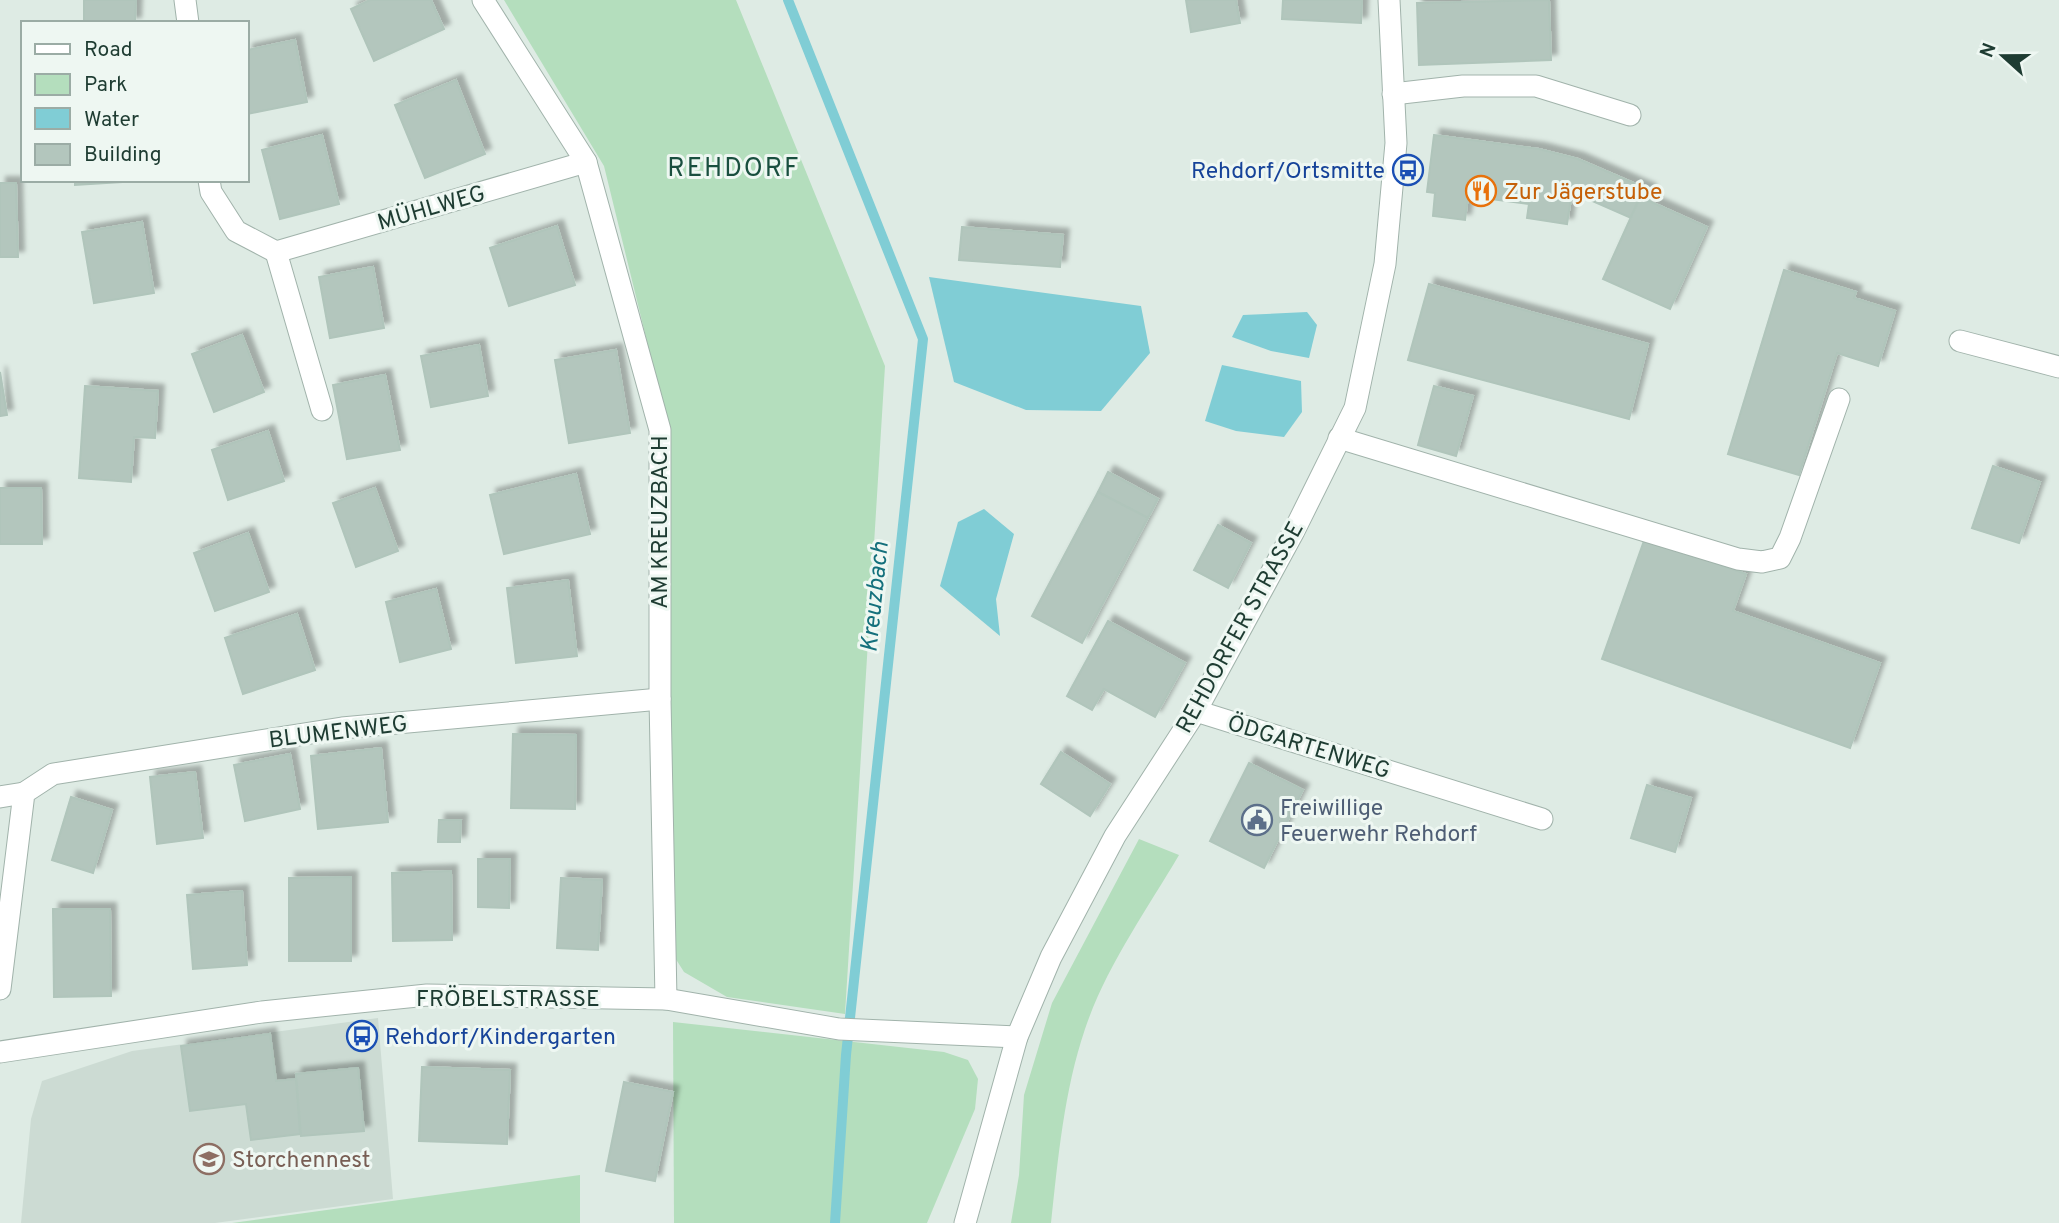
<svg xmlns="http://www.w3.org/2000/svg" width="2059" height="1223" viewBox="0 0 2059 1223" font-family="Overpass,sans-serif">
	<style>
		.built { fill: #ccdbd3 }
		.green { fill: #b4debd }
		.water { fill: #80cdd5 }
		.lines { fill: none; stroke-linecap: round; stroke-linejoin: round }
		.stream { stroke: #80cdd5; stroke-width: 10 }
		.building { fill: #b3c6bd; stroke: #b0c5bb; stroke-width: 2; filter: url(#shadow) }
		.minor-casing { stroke: #a1b3ab; stroke-width: 23 }
		.minor { stroke: #fff; stroke-width: 21 }
		.labels { text-anchor: middle; stroke-width: 6; stroke-linejoin: round; paint-order: stroke }
		.transit-label { font-size: 23px; fill: #164399; stroke: #eef7f2; text-anchor: end }
		.food-label { font-size: 23px; fill: #c56008; stroke: #eef7f2; text-anchor: start }
		.street-label { font-size: 23px; fill: #1e3c32; stroke: #eef7f2 }
		.service-label { font-size: 23px; fill: #4e5e75; stroke: #eef7f2; text-anchor: start }
		.education-label { font-size: 23px; fill: #785e54; stroke: #eef7f2; text-anchor: start }
		.water-label { font-size: 24px; font-style: italic; fill: #14707c; stroke: #eef7f2 }
		.quarter-label { font-size: 26px; letter-spacing: 2px; fill: #194f3f; stroke: #eef7f2 }
	</style>
	<defs>
		<filter id="shadow"><feDropShadow dx="6" dy="-6" stdDeviation="2" flood-color="#0004"/></filter>
	</defs>
	<rect width="100%" height="100%" fill="#deebe4"/>
	<polygon class="built" points="378,1018 393,1199 215,1223 21,1223 31,1119 42,1081 132,1051"/>
	<g class="green">
		<polygon points="504,0 736,0 885,366 845,1014 727,997 684,972 672,953 666,419 604,166"/>
		<path d="M 1139,839 L 1179,855 C 1146,911 1106,967 1085,1029 C 1064,1091 1058,1158 1051,1223 L 1011,1223 L 1019,1175 L 1024,1095 L 1052,1003 Z"/>
		<polygon points="673,1022 944,1052 968,1060 978,1079 975,1109 927,1223 674,1223"/>
		<polygon points="580,1175 580,1223 232,1223"/>
	</g>
	<g class="water">
		<polygon points="929,277 1141,306 1150,353 1101,411 1026,410 954,382"/>
		<polygon points="1307,312 1317,325 1309,358 1271,351 1232,337 1243,315"/>
		<polygon points="1222,365 1301,381 1302,412 1284,437 1236,431 1205,421"/>
		<polygon points="984,509 1014,534 996,599 1000,636 940,586 958,522"/>
	</g>
	<g class="lines">
		<polyline class="stream" points="788,0 923,339 846,1055 835,1223"/>
	</g>
	<g class="building">
		<polygon points="84,0 136,0 135,23 84,23"/>
		<polygon points="370,0 431,0 444,29 374,61 351,9"/>
		<polygon points="1186,0 1236,0 1240,23 1191,32"/>
		<polygon points="1283,0 1362,0 1361,23 1282,19"/>
		<polygon points="1549,0 1551,60 1419,65 1417,3"/>
		<polygon points="295,40 307,102 247,114 247,50"/>
		<polygon points="456,80 485,154 425,178 395,105"/>
		<polygon points="322,135 339,204 280,219 262,150"/>
		<polygon points="1434,135 1539,149 1578,159 1650,190 1646,200 1640,197 1631,218 1572,192 1567,224 1527,218 1529,204 1468,196 1465,220 1433,216 1435,193 1427,192"/>
		<polygon points="75,180 138,180 138,181 75,185"/>
		<polygon points="0,183 16,183 18,257 0,257"/>
		<polygon points="1640,197 1707,227 1670,309 1603,279"/>
		<polygon points="142,222 154,293 94,303 82,232"/>
		<polygon points="557,226 575,285 509,306 490,248"/>
		<polygon points="962,227 1063,235 1060,267 959,260"/>
		<polygon points="373,267 384,328 330,338 319,277"/>
		<polygon points="1784,270 1856,292 1854,298 1895,311 1878,366 1837,353 1799,475 1728,454"/>
		<polygon points="1429,284 1648,344 1629,419 1408,360"/>
		<polygon points="242,335 264,392 214,412 192,354"/>
		<polygon points="479,345 488,396 431,407 421,356"/>
		<polygon points="616,350 630,433 569,443 555,360"/>
		<polygon points="0,372 7,415 0,416"/>
		<polygon points="385,375 400,450 347,459 333,385"/>
		<polygon points="85,386 158,391 155,438 134,437 131,482 79,478"/>
		<polygon points="1434,386 1473,396 1456,456 1418,445"/>
		<polygon points="268,431 284,481 228,500 212,450"/>
		<polygon points="1993,466 2040,482 2019,543 1972,528"/>
		<polygon points="1108,472 1158,499 1148,518 1098,492"/>
		<polygon points="576,474 590,534 504,554 490,495"/>
		<polygon points="0,488 41,488 42,544 0,544"/>
		<polygon points="375,488 398,551 356,567 333,503"/>
		<polygon points="1098,492 1148,518 1082,643 1032,616"/>
		<polygon points="1218,525 1251,543 1228,588 1194,570"/>
		<polygon points="248,533 269,592 215,611 194,553"/>
		<polygon points="1645,538 1746,574 1733,611 1880,663 1850,748 1602,659"/>
		<polygon points="568,580 577,656 516,663 507,588"/>
		<polygon points="436,589 451,649 400,662 386,602"/>
		<polygon points="297,614 315,670 243,694 225,638"/>
		<polygon points="1108,621 1185,663 1155,717 1104,689 1092,710 1067,696"/>
		<polygon points="513,734 576,735 575,809 511,808"/>
		<polygon points="381,748 388,822 318,829 311,756"/>
		<polygon points="1061,752 1110,784 1090,816 1041,784"/>
		<polygon points="290,754 300,809 245,821 234,765"/>
		<polygon points="1249,763 1303,790 1264,868 1210,841"/>
		<polygon points="195,772 203,838 157,844 150,777"/>
		<polygon points="1647,785 1691,798 1675,852 1631,838"/>
		<polygon points="71,797 112,810 93,873 52,860"/>
		<polygon points="439,820 461,820 460,842 438,842"/>
		<polygon points="478,859 510,859 509,908 478,907"/>
		<polygon points="451,871 452,940 393,941 392,873"/>
		<polygon points="351,877 351,961 289,961 289,878"/>
		<polygon points="561,878 602,880 598,950 557,948"/>
		<polygon points="242,891 247,965 193,969 187,895"/>
		<polygon points="53,909 110,909 111,996 54,997"/>
		<polygon points="270,1034 276,1081 296,1079 300,1134 251,1140 246,1104 190,1111 181,1046"/>
		<polygon points="422,1067 510,1070 507,1144 419,1141"/>
		<polygon points="358,1068 364,1131 301,1136 296,1074"/>
		<polygon points="624,1082 673,1092 655,1181 606,1171"/>
	</g>
	<g class="lines">
		<g class="minor-casing">
			<g id="minor">
				<polyline points="185,0 188,23"/>
				<polyline points="483,0 586,162 660,430 660,699 666,999"/>
				<polyline points="1393,94 1463,86 1536,86 1630,115"/>
				<polyline points="209,180 211,192 236,231 276,252 586,162"/>
				<polyline points="276,252 322,410"/>
				<polyline points="1960,341 2059,367"/>
				<polyline points="1339,438 1738,559 1762,562 1780,558 1790,538 1839,399"/>
				<polyline points="1196,711 1542,819"/>
				<polyline points="0,797 24,793"/>
				<polyline points="0,989 24,793 53,774 342,728 660,699"/>
				<polyline points="0,1052 262,1012 427,995 666,999 839,1029 1017,1037"/>
				<polyline points="965,1223 1017,1037 1051,957 1115,836 1196,711 1294,531 1355,408 1385,264 1396,143 1389,0"/>
			</g>
		</g>
		<use href="#minor" class="minor"/>
	</g>
	<defs>
		<g id="bus-ring" transform="scale(1.575)"><circle r="9.5" fill="#eef7f2" stroke="#1a4fb4" stroke-width="1.5"/><path d="M-5-6H5V4H4V6H2V4H-2V6H-4V4H-5ZM-3.5-4V0h7V-4ZM-3.5 1.2v1.5H-2V1.2ZM2 1.2v1.5H3.5V1.2Z" fill="#1a4fb4"/></g>
		<g id="restaurant-ring" transform="scale(1.575)"><circle r="9.5" fill="#eef7f2" stroke="#e8710a" stroke-width="1.5"/><path d="M-5-6h1v4h1v-4h1v4h1v-4h1v5L-1.5 .5V6h-2V.5L-5-1ZM5-6V6H3V1.5H1.5Q1.5-4 5-6Z" fill="#e8710a"/></g>
		<g id="civic-ring" transform="scale(1.575)"><circle r="9.5" fill="#eef7f2" stroke="#5c6f8a" stroke-width="1.5"/><path d="M-.6-6.5H3V-4.5H.6V-3L4-1V1h2V6H-6V1h2V-1L-.6-3ZM-1.2 2.5V6h2.4V2.5Z" fill="#5c6f8a"/></g>
		<g id="school-ring" transform="scale(1.575)"><circle r="9.5" fill="#eef7f2" stroke="#8d6e63" stroke-width="1.5"/><path d="M0-5L7-2L0 1L-7-2ZM-4 1L0 2.5L4 1V4Q0 6-4 4Z" fill="#8d6e63"/></g>
	</defs>
	<g fill-rule="evenodd">
		<use href="#bus-ring" x="1408" y="170"/>
		<use href="#restaurant-ring" x="1481" y="191"/>
		<use href="#civic-ring" x="1257" y="820"/>
		<use href="#bus-ring" x="362" y="1036"/>
		<use href="#school-ring" x="209" y="1159"/>
	</g>
	<g class="labels">
		<g class="transit-label">
			<text x="1385" y="178">Rehdorf/Ortsmitte</text>
			<text x="385" y="1044" text-anchor="start">Rehdorf/Kindergarten</text>
		</g>
		<g class="food-label">
			<text x="1504" y="199">Zur Jägerstube</text>
		</g>
		<g class="street-label">
			<text transform="translate(431 207) rotate(-16)" y="8">MÜHLWEG</text>
			<text transform="translate(659 522) rotate(-90)" y="8">AM KREUZBACH</text>
			<text transform="translate(1239 627) rotate(-61)" y="8">REHDORFER STRASSE</text>
			<text transform="translate(338 731) rotate(-7)" y="8">BLUMENWEG</text>
			<text transform="translate(1309 746) rotate(17)" y="8">ÖDGARTENWEG</text>
			<text x="508" y="1006">FRÖBELSTRASSE</text>
		</g>
		<g class="service-label">
			<text x="1280" y="815">Freiwillige<tspan x="1280" dy="26">Feuerwehr Rehdorf</tspan></text>
		</g>
		<g class="education-label">
			<text x="232" y="1167">Storchennest</text>
		</g>
		<g class="water-label">
			<text transform="translate(874 597) rotate(-84)" y="8">Kreuzbach</text>
		</g>
		<g class="quarter-label">
			<text x="734" y="176">REHDORF</text>
		</g>
	</g>
	<rect x="21" y="21" width="228" height="161" fill="#eef7f2" stroke="#9baca5" stroke-width="2"/>
	<rect x="35" y="44" width="35" height="10" fill="#ffffff" stroke="#9baca5" stroke-width="2"/>
	<text x="84" y="56" font-size="21" fill="#1e3c32">Road</text>
	<rect x="35" y="74" width="35" height="21" fill="#b4debd" stroke="#9baca5" stroke-width="2"/>
	<text x="84" y="91" font-size="21" fill="#1e3c32">Park</text>
	<rect x="35" y="108" width="35" height="21" fill="#80cdd5" stroke="#9baca5" stroke-width="2"/>
	<text x="84" y="126" font-size="21" fill="#1e3c32">Water</text>
	<rect x="35" y="144" width="35" height="21" fill="#b3c6bd" stroke="#9baca5" stroke-width="2"/>
	<text x="84" y="161" font-size="21" fill="#1e3c32">Building</text>
	<g transform="translate(2003 56) rotate(291)" stroke="#eef7f2" stroke-width="5" paint-order="stroke">
	<path d="M0-5L12 26L0 18L-12 26Z" fill="#1e3c32"/>
	<text y="-10" font-size="19" font-weight="bold" text-anchor="middle" fill="#1e3c32">N</text>
	</g>
</svg>
